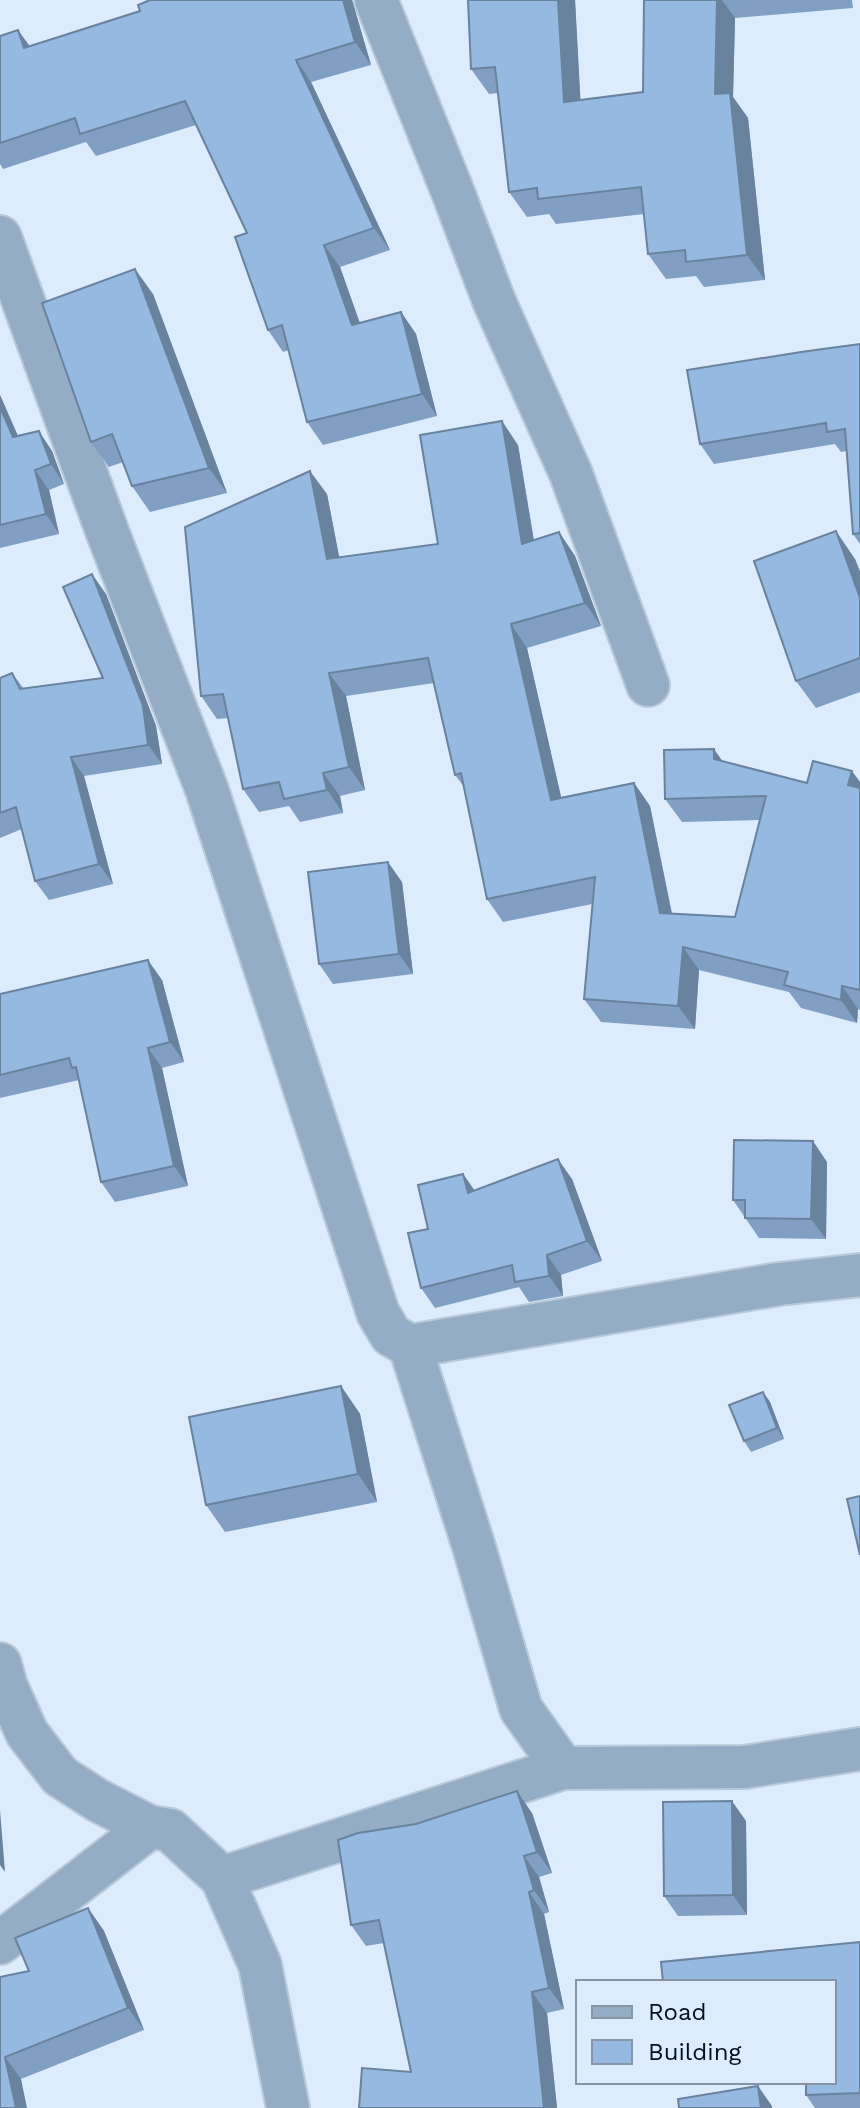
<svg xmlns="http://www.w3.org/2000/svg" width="860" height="2108" viewBox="0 0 860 2108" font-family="'Work Sans',sans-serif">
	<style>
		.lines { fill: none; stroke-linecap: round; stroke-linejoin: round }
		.street-casing { stroke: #bac9d8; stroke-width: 46 }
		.street { stroke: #95acc5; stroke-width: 42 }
		.wall { fill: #819fc2 }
		.shaded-wall { fill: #69829e }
		.building { fill: #96b9e1; stroke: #69829e; stroke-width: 2 }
	</style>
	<rect width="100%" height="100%" fill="#ddecfc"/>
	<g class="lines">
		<g class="street-casing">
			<g id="street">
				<polyline points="376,0 454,195 494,301 571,474 648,685"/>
				<polyline points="0,237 107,531 207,790 378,1313 391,1335 410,1346 779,1284 860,1275"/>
				<polyline points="410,1346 474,1547 521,1709 563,1768 745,1767 860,1749"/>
				<polyline points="0,1664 6,1686 27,1733 60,1776 97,1800 150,1827 170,1830 222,1878 260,1965 288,2108"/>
				<polyline points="222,1878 563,1768"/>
				<polyline points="0,1943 150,1827"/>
			</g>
		</g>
		<use href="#street" class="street"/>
	</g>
	<g class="wall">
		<polygon points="150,0 352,0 371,65 311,82 390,250 340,267 360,323 401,312 416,334 437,416 323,445 307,422 289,350 283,352 268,330 247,233 196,125 96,156 86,142 3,169 0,164 0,36 29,46 140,11"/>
		<polygon points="575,0 580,100 643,92 644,0 852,0 853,8 735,18 733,97 748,118 765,280 704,287 696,276 666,279 648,254 644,214 556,224 549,214 527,217 509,192 498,93 489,94 471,69"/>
		<polygon points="153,294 227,493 150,512 132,486 123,462 109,467 91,442"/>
		<polygon points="860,344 860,544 853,534 847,451 841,452 835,444 714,464 700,444"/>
		<polygon points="0,395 18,436 52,451 64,484 49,490 59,534 0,548"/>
		<polygon points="518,445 534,540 559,532 575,556 601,626 527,648 561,797 634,783 650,806 672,913 735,917 760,820 682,822 665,799 723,762 807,783 860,782 860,1010 858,1009 857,1023 801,1008 789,992 699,970 695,1029 601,1022 584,999 592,904 503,922 487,899 465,788 455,775 434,683 346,696 365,790 340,796 343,813 300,822 289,806 259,812 243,789 228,718 217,719 201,696 327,494 339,557 438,544"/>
		<polygon points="855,559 860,572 860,692 816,708 796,681"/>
		<polygon points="106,594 156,726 162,764 84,776 113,884 49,900 35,881 22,829 0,838 0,678 12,673 24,689 103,678"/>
		<polygon points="402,882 413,974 333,984 319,964"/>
		<polygon points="162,980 184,1062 162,1068 188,1186 115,1202 101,1182 79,1080 0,1098 0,994"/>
		<polygon points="827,1162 826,1239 759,1238 733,1200"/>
		<polygon points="463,1174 474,1190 572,1179 602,1261 561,1275 563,1296 529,1302 519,1287 435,1308 421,1288 428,1229"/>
		<polygon points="341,1386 360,1414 377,1502 225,1532 206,1505"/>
		<polygon points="763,1392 770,1402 784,1439 751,1452 744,1441"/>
		<polygon points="532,1813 552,1873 539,1877 549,1912 544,1914 564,2009 547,2013 557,2108 359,2108 411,2072 384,1943 366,1946 351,1925 416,1824"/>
		<polygon points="746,1821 747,1915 678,1916 664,1896"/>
		<polygon points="88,1908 104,1931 144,2030 21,2079 0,2108 0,1977 29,1971"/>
		<polygon points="860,1942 860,2108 815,2108 806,2095"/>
	</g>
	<g class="shaded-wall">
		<polygon points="343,0 352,0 371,65 355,42"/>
		<polygon points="558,0 575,0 582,127 564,102"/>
		<polygon points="717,0 722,0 735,18 733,97 748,118 765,280 747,255 715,94"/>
		<polygon points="18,30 34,52 24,48"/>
		<polygon points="296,60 311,82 390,250 374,228"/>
		<polygon points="324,245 340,267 368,347 352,325"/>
		<polygon points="135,269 153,294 227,493 209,468"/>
		<polygon points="401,312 416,334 437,416 422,394"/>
		<polygon points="0,395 27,457 13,437 0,407"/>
		<polygon points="502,421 518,445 538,567 522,544"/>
		<polygon points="39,431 52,451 64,484 51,464"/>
		<polygon points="35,470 49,490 59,534 46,514"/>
		<polygon points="310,471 327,494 344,582 327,559"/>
		<polygon points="836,531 855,559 860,572 860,598"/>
		<polygon points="559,532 575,556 601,626 585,603"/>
		<polygon points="92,574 106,594 156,726 162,764 148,745"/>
		<polygon points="511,624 527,648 567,823 551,800"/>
		<polygon points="329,673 346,696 365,790 349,767"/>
		<polygon points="714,749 730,772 714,759"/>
		<polygon points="71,757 84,776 113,884 99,864"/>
		<polygon points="852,771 860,782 860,803 848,785"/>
		<polygon points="323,773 340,796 343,813 327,790"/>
		<polygon points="634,783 650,806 676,936 660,913"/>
		<polygon points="388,862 402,882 413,974 399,954"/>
		<polygon points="683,947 699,970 695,1029 678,1006"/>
		<polygon points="148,960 162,980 184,1062 170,1042"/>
		<polygon points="842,986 858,1009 857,1023 841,1000"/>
		<polygon points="148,1048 162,1068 188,1186 174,1166"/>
		<polygon points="813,1141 827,1162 826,1239 811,1219"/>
		<polygon points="558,1159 572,1179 602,1261 587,1241"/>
		<polygon points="463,1174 477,1194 468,1193"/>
		<polygon points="547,1255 561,1275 563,1296 549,1276"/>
		<polygon points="341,1386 360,1414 377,1502 358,1474"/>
		<polygon points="763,1392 770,1402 784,1439 777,1428"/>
		<polygon points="517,1791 532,1813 552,1873 537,1852"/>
		<polygon points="732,1801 746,1821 747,1915 733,1895"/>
		<polygon points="0,1810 5,1872 0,1865"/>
		<polygon points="524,1856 539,1877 549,1912 534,1890"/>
		<polygon points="529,1892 544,1914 564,2009 549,1988"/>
		<polygon points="88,1908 104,1931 144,2030 128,2008"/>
		<polygon points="532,1992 547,2013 557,2108 544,2108"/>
		<polygon points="5,2057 21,2079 27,2108 16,2108"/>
		<polygon points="758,2086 772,2106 772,2108 761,2108"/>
	</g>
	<g class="building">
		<polygon points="150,0 343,0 355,42 296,60 374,228 324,245 352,325 401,312 422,394 307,422 282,325 268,330 235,237 247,233 185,101 80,134 75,118 0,143 0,36 18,30 24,48 140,11 138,5"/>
		<polygon points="468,0 558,0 564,102 643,92 644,0 717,0 715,94 730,93 747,255 686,262 685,250 648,254 641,187 538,199 537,188 509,192 495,67 471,69"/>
		<polygon points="135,269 209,468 132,486 112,434 91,442 42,303"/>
		<polygon points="860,344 860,533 853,534 845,429 827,432 826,423 700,444 687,370 801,352"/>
		<polygon points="0,407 13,437 39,431 51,464 35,470 46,514 0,525"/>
		<polygon points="502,421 522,544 559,532 585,603 511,624 551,800 634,783 660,913 735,917 766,796 665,799 664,750 714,749 714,759 807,783 813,761 852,771 848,785 860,788 860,990 842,986 841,1000 784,985 788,972 683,947 678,1006 584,999 595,877 487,899 461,773 455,775 428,658 329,673 349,767 323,773 327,790 284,799 279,782 243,789 223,694 201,696 185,527 310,471 327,559 438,544 420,435"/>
		<polygon points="836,531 860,598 860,658 796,681 754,561"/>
		<polygon points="92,574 143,706 148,745 71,757 99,864 35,881 16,807 0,813 0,678 12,673 20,689 103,678 63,587"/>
		<polygon points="388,862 399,954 319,964 308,872"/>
		<polygon points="148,960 170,1042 148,1048 174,1166 101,1182 76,1067 72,1068 69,1058 0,1075 0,994"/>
		<polygon points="734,1140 813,1141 811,1219 745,1218 745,1200 733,1200"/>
		<polygon points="558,1159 587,1241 547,1255 549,1276 515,1282 512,1265 421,1288 408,1233 428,1229 418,1185 463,1174 468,1193"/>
		<polygon points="341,1386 358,1474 206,1505 189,1417"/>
		<polygon points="763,1392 777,1428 744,1441 729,1405"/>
		<polygon points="860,1496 860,1555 847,1499"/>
		<polygon points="517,1791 537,1852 524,1856 534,1890 529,1892 549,1988 532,1992 544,2108 359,2108 362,2068 411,2072 379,1920 351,1925 338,1840 358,1833 416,1824"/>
		<polygon points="732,1801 733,1895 664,1896 663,1802"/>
		<polygon points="88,1908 128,2008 5,2057 16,2108 0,2108 0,1977 29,1971 15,1938"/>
		<polygon points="860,1942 860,2093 806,2095 806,2082 834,2082 834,1982 663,1982 661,1962"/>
		<polygon points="758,2086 761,2108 679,2108 678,2099"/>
	</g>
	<rect x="576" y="1980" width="260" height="104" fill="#ddecfc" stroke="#8694a3" stroke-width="2"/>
	<rect x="592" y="2006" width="40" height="12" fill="#95acc5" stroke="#8694a3" stroke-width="2"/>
	<text x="648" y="2020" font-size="24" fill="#04101d">Road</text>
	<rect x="592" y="2040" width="40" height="24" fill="#96b9e1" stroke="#8694a3" stroke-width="2"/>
	<text x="648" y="2060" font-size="24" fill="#04101d">Building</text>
</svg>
